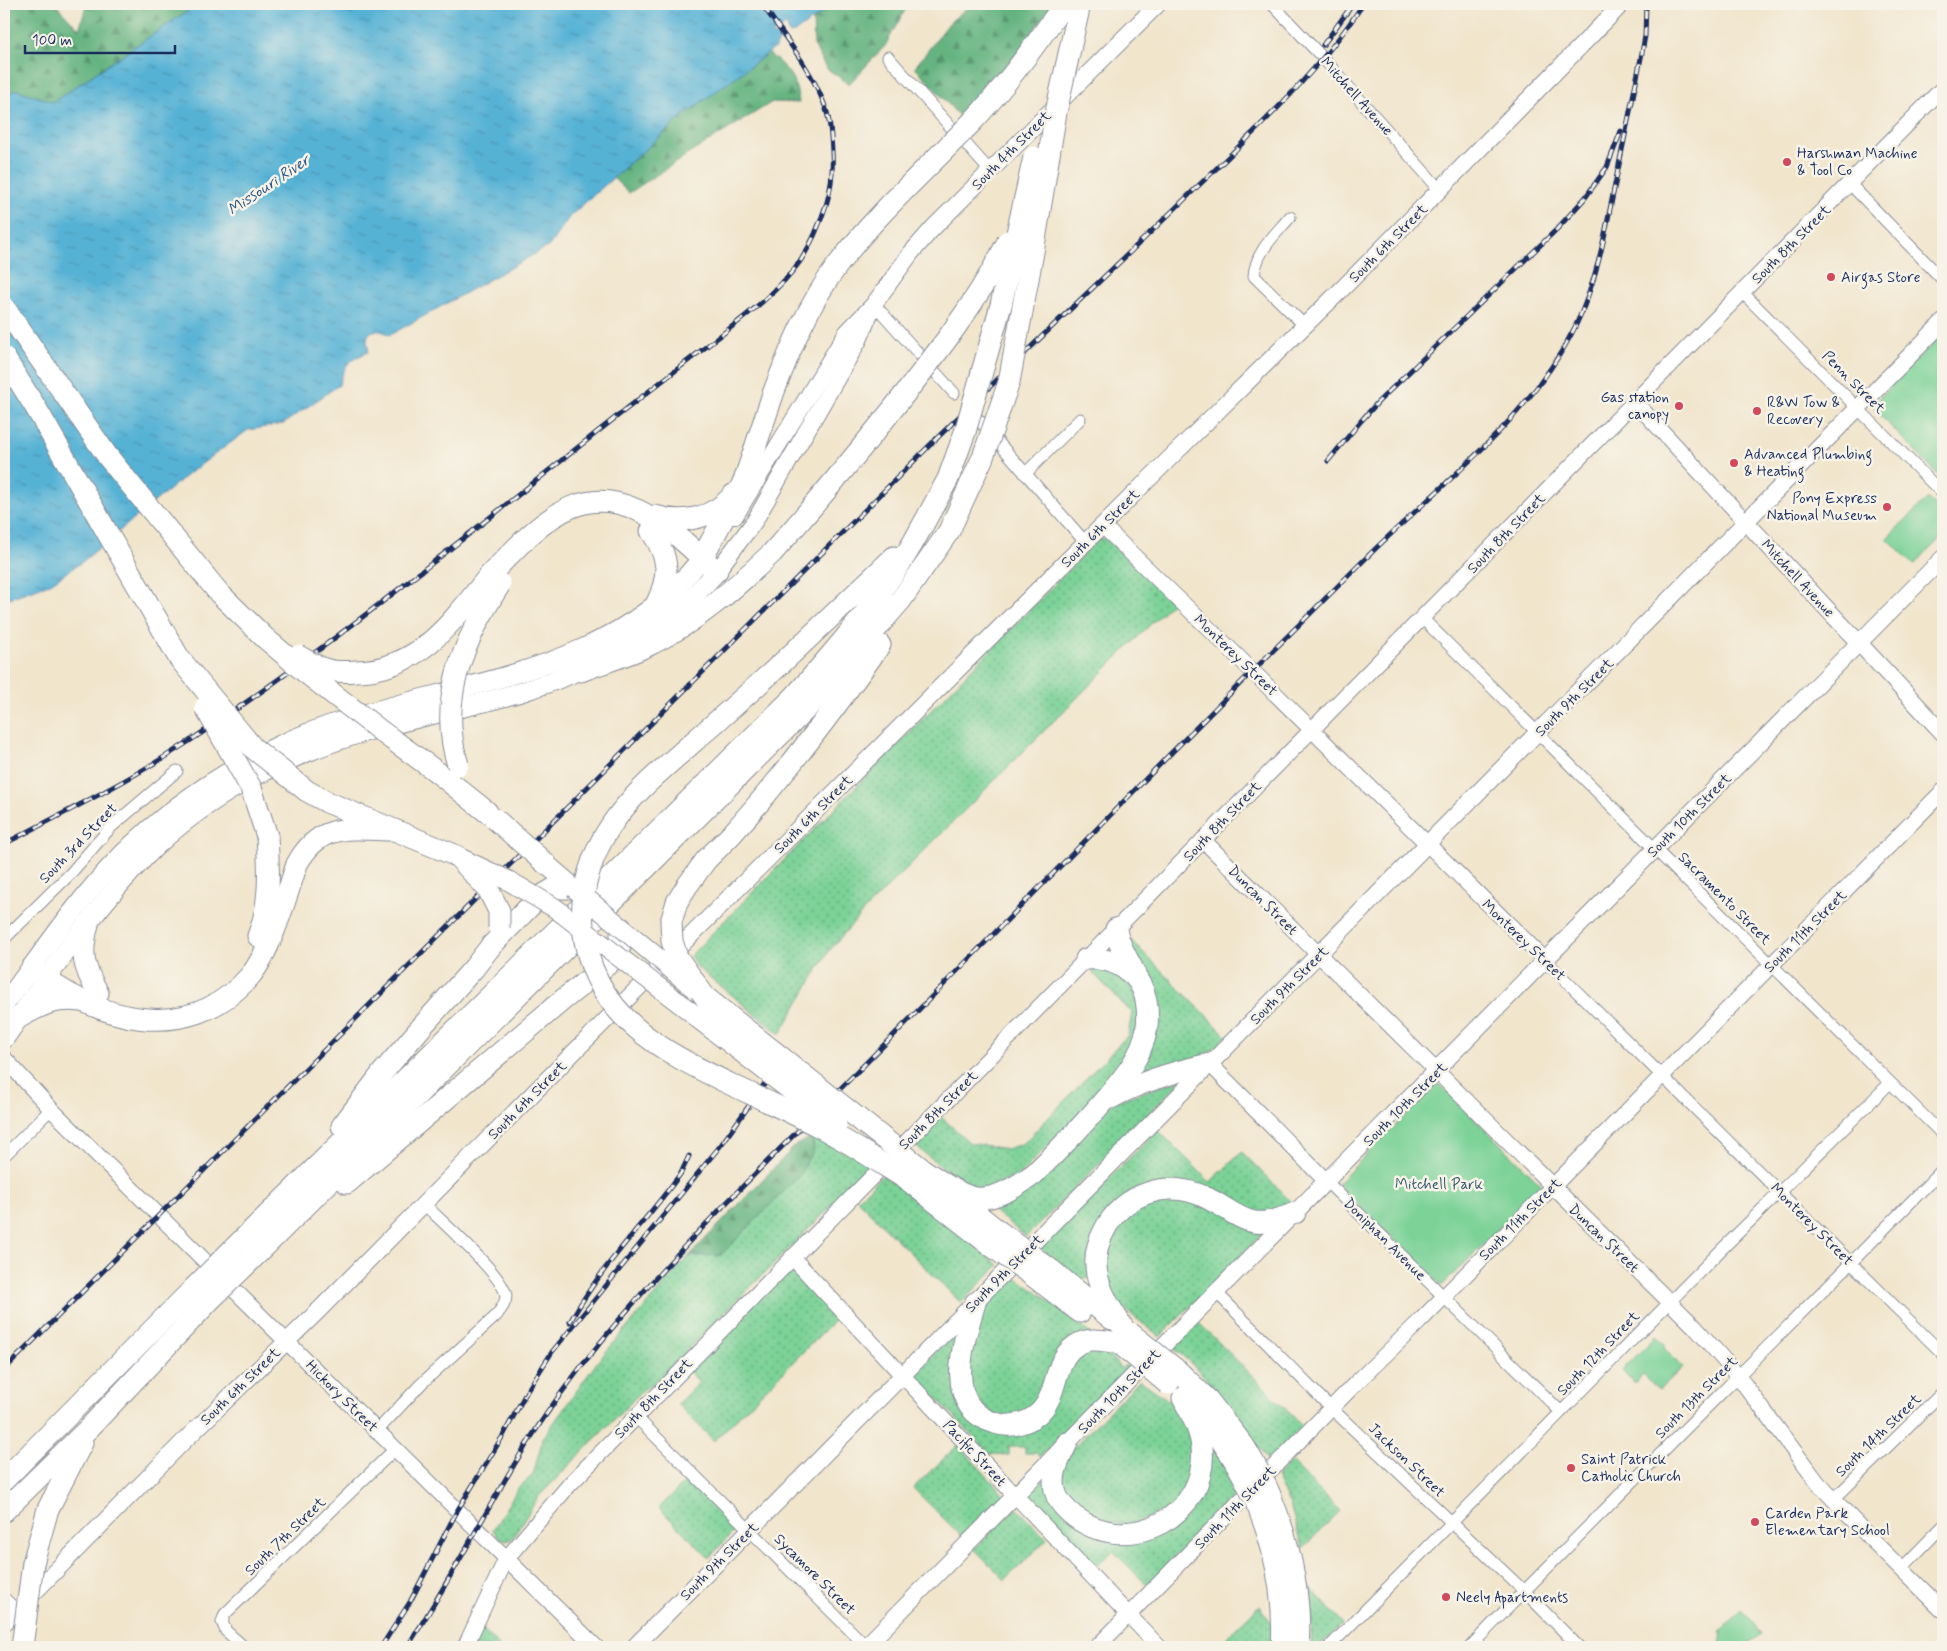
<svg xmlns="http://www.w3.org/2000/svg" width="1947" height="1651" viewBox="0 0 1947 1651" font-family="Mynerve,sans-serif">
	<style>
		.grass { fill: url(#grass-dots); stroke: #4c807a }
		.forest { fill: url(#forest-firs); stroke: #40726f }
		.green { fill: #7cd297; stroke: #4c807a }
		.water { fill: url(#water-ripples); stroke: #39709a }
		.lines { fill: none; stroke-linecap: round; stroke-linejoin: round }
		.minor-casing { stroke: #868a95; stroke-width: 13 }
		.tertiary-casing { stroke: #868a95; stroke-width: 17 }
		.secondary-casing { stroke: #868a95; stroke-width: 18 }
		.primary-casing { stroke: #868a95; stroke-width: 21 }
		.trunk-casing { stroke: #868a95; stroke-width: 21 }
		.motorway-casing { stroke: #868a95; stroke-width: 23 }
		.minor { stroke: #fff; stroke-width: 11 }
		.tertiary { stroke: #fff; stroke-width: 15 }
		.secondary { stroke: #fff; stroke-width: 16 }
		.primary { stroke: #fff; stroke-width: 19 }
		.trunk { stroke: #fff; stroke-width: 19 }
		.motorway { stroke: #fff; stroke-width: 21 }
		.rail-casing { stroke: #1b2f5e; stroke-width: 5 }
		.rail { stroke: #f7f3e8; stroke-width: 3; stroke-dasharray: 9; stroke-linecap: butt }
		.trunk-bridge-casing { stroke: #868a95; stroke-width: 21; stroke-linecap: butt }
		.motorway-bridge-casing { stroke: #868a95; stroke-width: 23; stroke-linecap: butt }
		.trunk-bridge { stroke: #fff; stroke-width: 19 }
		.motorway-bridge { stroke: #fff; stroke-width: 21 }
		.poi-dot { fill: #d1495b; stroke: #f7f3e8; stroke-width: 2 }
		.labels { text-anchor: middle; stroke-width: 5; stroke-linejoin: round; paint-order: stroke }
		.street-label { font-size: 15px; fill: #1b2f5e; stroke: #f7f3e8 }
		.poi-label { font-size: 15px; fill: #1b2f5e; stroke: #f7f3e8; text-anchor: start }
		.park-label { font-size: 15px; fill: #33586c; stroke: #f7f3e8 }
		.water-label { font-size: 16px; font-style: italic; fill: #2d5682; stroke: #f7f3e8 }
	</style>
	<defs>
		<pattern id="grass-dots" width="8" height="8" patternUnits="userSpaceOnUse" patternTransform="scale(1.25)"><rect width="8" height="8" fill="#7cd297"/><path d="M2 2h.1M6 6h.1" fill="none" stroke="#65ab7e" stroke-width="1.8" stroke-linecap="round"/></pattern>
		<pattern id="forest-firs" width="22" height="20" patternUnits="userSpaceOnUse" patternTransform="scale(1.25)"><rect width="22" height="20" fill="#65b480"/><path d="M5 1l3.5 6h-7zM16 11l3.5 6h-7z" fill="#52936c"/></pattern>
		<pattern id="water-ripples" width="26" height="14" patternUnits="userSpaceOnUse" patternTransform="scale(1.25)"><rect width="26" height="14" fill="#57b2d5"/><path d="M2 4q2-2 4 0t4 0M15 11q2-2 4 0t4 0" fill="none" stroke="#4791b0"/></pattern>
	</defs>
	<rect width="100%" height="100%" fill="#f7f3e8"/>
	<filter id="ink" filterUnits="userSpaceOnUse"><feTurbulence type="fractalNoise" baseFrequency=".02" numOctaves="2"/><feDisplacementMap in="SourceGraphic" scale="10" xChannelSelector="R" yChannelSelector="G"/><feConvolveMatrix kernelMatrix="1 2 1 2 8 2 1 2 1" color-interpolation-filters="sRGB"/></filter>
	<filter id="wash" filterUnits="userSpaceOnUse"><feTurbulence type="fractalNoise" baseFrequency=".0096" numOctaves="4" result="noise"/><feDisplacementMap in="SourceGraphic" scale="20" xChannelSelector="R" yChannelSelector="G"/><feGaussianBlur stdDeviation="1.12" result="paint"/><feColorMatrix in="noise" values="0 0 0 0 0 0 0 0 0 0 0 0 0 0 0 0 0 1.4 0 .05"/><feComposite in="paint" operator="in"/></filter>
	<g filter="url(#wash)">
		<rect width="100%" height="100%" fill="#f1e5cc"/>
		<g class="grass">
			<polygon points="1105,538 1173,602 863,912 829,951 780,1034 698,968 690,956 1098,540"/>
			<polygon points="1125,934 1227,1036 1212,1050 1199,1057 1121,1087 1153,1034"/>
			<polygon points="1099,965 1131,978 1143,1021 1122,1071 1020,1174 984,1191 961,1183 912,1143 940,1116 970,1143 1007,1149 1024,1143 1128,1035 1132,1013 1093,973 1093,968"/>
			<polygon points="1183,1079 1026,1237 994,1211 987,1202 1116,1101"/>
			<polygon points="822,1129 872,1166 656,1381 643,1390 539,1496 512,1539 507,1541 499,1538 493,1530 518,1488 533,1475 543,1438 598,1361 689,1256 721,1255 814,1149 812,1137"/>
			<path d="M 1158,1130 L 1210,1182 L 1242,1152 L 1292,1203 L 1270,1217 L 1226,1201 L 1129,1196 L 1088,1278 C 1075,1283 1050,1256 1040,1247 Z"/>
			<polygon points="883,1175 999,1265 961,1303 857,1200"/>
			<polygon points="1172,1193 1271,1225 1160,1337 1118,1304 1112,1295 1103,1260 1123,1213"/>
			<polygon points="788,1268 796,1269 840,1315 714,1441 677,1404 699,1382 687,1369"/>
			<polygon points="1012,1275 1043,1296 1091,1334 1033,1412 997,1418 973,1397 964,1373 983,1311 991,1297"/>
			<path d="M 1198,1322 L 1303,1426 L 1268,1461 C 1240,1420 1213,1379 1173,1348 Z"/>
			<path d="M 959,1329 L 960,1397 L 1011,1431 L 1078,1357 C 1097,1344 1108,1352 1121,1369 L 1125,1365 L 1128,1369 L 1040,1457 L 1037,1453 L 1025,1453 L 1025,1447 L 1009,1447 L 1009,1455 L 990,1454 L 918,1379 L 916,1374 L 919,1369 Z"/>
			<polygon points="1140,1380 1178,1407 1198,1449 1184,1500 1131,1526 1087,1516 1061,1493 1064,1460 1071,1450"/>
			<polygon points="1207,1437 1223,1458 1229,1474 1240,1490 1147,1585 1113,1551 1096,1566 1032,1499 1030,1494 1050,1471 1068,1517 1168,1527"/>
			<polygon points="958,1445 1002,1492 1003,1496 962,1537 913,1488"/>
			<polygon points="1291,1462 1340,1511 1303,1548 1290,1505 1276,1477"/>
			<polygon points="690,1477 737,1523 738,1527 709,1558 659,1508"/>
			<polygon points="1018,1509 1047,1539 1005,1580 974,1549 1013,1510"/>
			<polygon points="1310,1587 1343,1624 1318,1647 1311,1647 1312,1613"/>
			<polygon points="1260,1605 1273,1626 1273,1647 1235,1647 1226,1638"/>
			<polygon points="480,1626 500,1647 470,1647"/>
		</g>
		<g class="forest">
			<polygon points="4,4 55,4 79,29 87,4 198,4 53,102 17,90 4,94"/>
			<polygon points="834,4 914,4 905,10 885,46 849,84 826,68 814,45 813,19"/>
			<polygon points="972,4 1052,4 1012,62 959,116 915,67 950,22"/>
			<path d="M 768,53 C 789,70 795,76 799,103 L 772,102 L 687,155 L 629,193 L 613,178 L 684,115 Z"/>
			<polygon points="812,1137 814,1149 799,1176 721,1255 689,1256 796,1145"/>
		</g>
		<g class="green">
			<polygon points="1943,333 1943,480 1875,410 1875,402"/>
			<polygon points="1928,498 1943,513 1943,536 1914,565 1887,538"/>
			<polygon points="1438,1083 1542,1185 1442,1286 1337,1184"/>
			<polygon points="1656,1336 1666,1346 1664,1348 1683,1367 1659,1390 1643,1375 1634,1383 1622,1370"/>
			<polygon points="1742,1610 1761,1633 1744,1647 1720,1647 1722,1630"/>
		</g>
		<path class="water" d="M 198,4 L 834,4 L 794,33 L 790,34 L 787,30 L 788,28 L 785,25 L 773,33 L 773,36 L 777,36 L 780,40 L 775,48 L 684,115 L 570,216 L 549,246 L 390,335 C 383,331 368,326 367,340 C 367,344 369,348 368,352 C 348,361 345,364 339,385 L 283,424 L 248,430 L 188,474 L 82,562 L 49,584 L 4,600 L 4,94 L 17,90 L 53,102 Z"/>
	</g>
	<g filter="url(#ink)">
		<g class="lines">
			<g class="minor-casing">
				<g id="minor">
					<polyline points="1272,4 1322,57 1440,190"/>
					<polyline points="888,57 990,171"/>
					<polyline points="1850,184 1943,280"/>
					<path d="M 1290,217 C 1275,235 1256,251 1254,276 L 1304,325"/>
					<polyline points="1743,293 1943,494"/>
					<polyline points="874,304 954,393"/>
					<polyline points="978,419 1086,543"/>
					<polyline points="1025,474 1080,419"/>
					<polyline points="1422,618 1943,1135"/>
					<polyline points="4,939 70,874 111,827 177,771"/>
					<polyline points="1546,961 1943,1354"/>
					<polyline points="4,1156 51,1109"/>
					<polyline points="1327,1182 1561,1412"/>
					<polyline points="1216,1292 1331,1408 1524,1591 1579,1647"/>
					<polyline points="635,1416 867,1647"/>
					<path d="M 377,1431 L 421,1384 L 496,1316 C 500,1310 506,1304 506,1296 C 505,1277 440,1220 424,1204"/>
					<polyline points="1833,1500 1943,1392"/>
					<polyline points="1901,1569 1943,1526"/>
					<polyline points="4,1598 16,1610"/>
					<polyline points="244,1647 226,1631 222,1622 225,1614 395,1449"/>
					<polyline points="1329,1647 1725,1246 1890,1083"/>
					<path d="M 1470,1647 C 1626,1485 1787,1330 1943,1169"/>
				</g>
			</g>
			<g class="tertiary-casing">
				<g id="tertiary">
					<polyline points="1634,401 1746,522"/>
					<polyline points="1103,526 1231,650 1546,961"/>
					<polyline points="1203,840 1695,1327 1738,1376 1818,1483 1872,1540 1943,1610"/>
					<polyline points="4,1058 51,1109 596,1647"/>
					<polyline points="1210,1064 1327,1182"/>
					<polyline points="792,1257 960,1437 1159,1647"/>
					<polyline points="465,1647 506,1559 570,1484 1943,88"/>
					<polyline points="1097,1647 1355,1384 1420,1321 1943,791"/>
				</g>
			</g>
			<g class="secondary-casing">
				<g id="secondary">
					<polyline points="735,516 847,332 874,304 911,253 933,228 1158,4"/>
					<polyline points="1746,522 1943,733"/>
					<polyline points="717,571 754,522 859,340 870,313"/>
					<polyline points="4,1623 184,1441 317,1312 579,1047 1168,460 1344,287 1622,4"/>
					<polyline points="634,1647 1943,322"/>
					<polyline points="865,1647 1943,558"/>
				</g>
			</g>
			<g class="primary-casing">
				<g id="primary">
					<path d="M 4,1005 C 42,954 78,899 123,854 C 167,810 218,775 274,748 C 415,679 596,693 702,558"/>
					<path d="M 4,1039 C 51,972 98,902 157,845 C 200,805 253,774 307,752 C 376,723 452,713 524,691 C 595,669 668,628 717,571"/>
				</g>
			</g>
			<g class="trunk-casing">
				<polyline id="trunk" points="546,864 574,888"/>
			</g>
			<g class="motorway-casing">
				<g id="motorway">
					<path d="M 655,516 C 683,525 714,518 733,495"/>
					<path d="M 651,531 C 670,558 670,576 656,605"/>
					<polyline points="702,558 744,481 773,394"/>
					<path d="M 489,576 C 547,515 590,469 670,530 C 687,543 701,558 717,571"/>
					<polyline points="781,664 894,557"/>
					<path d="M 581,671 C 604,662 630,655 653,643 C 698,621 736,587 772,553"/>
					<polyline points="437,772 487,812"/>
					<polyline points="327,802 457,856"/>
					<path d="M 731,835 C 785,775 833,711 880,645"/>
					<path d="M 88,924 C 80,955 83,966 98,993"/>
					<path d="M 1116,929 C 1118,946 1128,958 1135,974"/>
					<path d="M 258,936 C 271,905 269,870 267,836"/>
					<path d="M 32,968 C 95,1021 188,1047 250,976 C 270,953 287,894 297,864 C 320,822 350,829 391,830"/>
					<path d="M 18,1018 C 42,1005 53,998 81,1001"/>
					<path d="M 1111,1098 C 1142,1081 1176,1071 1210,1064"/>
					<polyline points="342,1126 383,1072 424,1024 474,968 491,946 538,898 555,888 574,888"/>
					<path d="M 922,1169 C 936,1178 961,1197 977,1198 C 997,1200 1019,1185 1034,1174 C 1060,1149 1085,1123 1108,1096 C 1121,1080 1135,1065 1142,1045 C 1148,1031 1149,1016 1146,1000 C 1144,991 1141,983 1134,976 C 1120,963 1105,957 1086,959"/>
					<polyline points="909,1181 985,1241"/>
					<polyline points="347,1183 565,998 608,964 617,955 621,944 621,928"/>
					<polyline points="953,1195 997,1230"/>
					<path d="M 234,1248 L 795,696 C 843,642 890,588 924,523"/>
					<polyline points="250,1261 809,706 901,600 949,531"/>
					<polyline points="1051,1270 1112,1319"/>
					<polyline points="1041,1282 1080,1312"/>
					<path d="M 975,1303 C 964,1340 941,1407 995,1423 C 1009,1428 1026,1424 1038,1414 C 1059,1396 1052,1362 1075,1346 C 1089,1336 1104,1341 1119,1343"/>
					<path d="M 1124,1329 C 1104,1298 1084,1268 1104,1231 C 1123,1193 1169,1178 1207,1198 C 1222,1205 1238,1219 1254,1222 C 1268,1224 1283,1218 1295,1213"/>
					<polyline points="1179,1372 1208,1400 1244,1446"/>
					<polyline points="1195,1409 1217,1434 1233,1458"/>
					<path d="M 1067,1443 C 1060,1458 1051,1473 1055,1490 C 1057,1501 1066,1510 1075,1517 C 1129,1557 1209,1516 1202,1447 C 1200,1429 1191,1414 1183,1398"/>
					<polyline points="4,1480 194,1288"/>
					<polyline points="4,1511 90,1427 210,1300"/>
					<polyline points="33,1563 48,1509 82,1443"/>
				</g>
			</g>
			<use href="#minor" class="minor"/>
			<use href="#tertiary" class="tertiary"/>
			<use href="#secondary" class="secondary"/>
			<use href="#primary" class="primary"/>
			<use href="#trunk" class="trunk"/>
			<use href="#motorway" class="motorway"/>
			<g class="rail-casing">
				<g id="rail">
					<polyline points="1323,45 1353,4"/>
					<polyline points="1328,461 1361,421 1378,402 1557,229 1585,198 1607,167 1621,131"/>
					<path d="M 4,844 C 66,812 129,781 188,742 C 327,650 456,544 586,441 C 626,409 666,378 707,346 C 739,321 777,294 801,260 C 812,243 821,221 827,202 C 832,185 833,168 832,151 C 831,134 830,117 823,101 C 809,66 783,35 762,4"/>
					<path d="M 570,1322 C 600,1267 645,1223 681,1173 L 689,1156"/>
					<path d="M 4,1370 L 925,450 C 1013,363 1104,278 1192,192 C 1250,136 1320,71 1363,4"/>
					<polyline points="381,1647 410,1602 457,1511 504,1434 527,1391 552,1352 721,1145 768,1079"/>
					<path d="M 407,1647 C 462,1564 503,1472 562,1392 C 645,1279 748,1181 847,1082 C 959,970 1069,857 1180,744 C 1242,681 1306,618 1369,555 C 1441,484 1529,420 1575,327 C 1596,284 1605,235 1614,189 C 1623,145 1632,101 1641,58 L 1645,36 L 1646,4"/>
				</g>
			</g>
			<use href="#rail" class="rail"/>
			<g class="trunk-bridge-casing">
				<g id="trunk-bridge">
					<polyline points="460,858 509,881 555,908 695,1015"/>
					<polyline points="574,888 694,988"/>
				</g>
			</g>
			<g class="motorway-bridge-casing">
				<g id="motorway-bridge">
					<polyline points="4,307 108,457 219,593 265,638 305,672 382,732 437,772"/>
					<polyline points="4,357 36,408 179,658 253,748 307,791 327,802"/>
					<path d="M 773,394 C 790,349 808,305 837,266 C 876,214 926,170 971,123 C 1006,86 1035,46 1064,4"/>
					<polyline points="924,523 948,479 965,432 1001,305 1034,157"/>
					<polyline points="949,531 983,457 1009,382 1033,252 1056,112 1080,4"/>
					<path d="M 772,553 C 814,506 853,459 892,410 C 935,356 977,303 1008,241"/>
					<path d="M 298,656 C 306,660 314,665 322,668 C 332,672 346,672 356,671 C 420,670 453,620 489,576"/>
					<path d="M 781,664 C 751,691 721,718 691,744 C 663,769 633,793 612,824 C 591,854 580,891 583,927 C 591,1015 661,1051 732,1085 C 760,1098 788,1111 816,1125 C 848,1141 879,1162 909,1181"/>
					<polyline points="205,707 251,788 267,836"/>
					<path d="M 458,765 C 437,699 464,640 500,584"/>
					<polyline points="495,819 546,864"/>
					<polyline points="731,835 706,860 687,886 677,902 671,922 672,941 677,957 705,997 922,1169"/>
					<polyline points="457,856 488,889 499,911 499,928"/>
					<polyline points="695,1015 836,1125"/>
					<polyline points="997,1230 1051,1270"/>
					<polyline points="985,1241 1041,1282"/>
					<polyline points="194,1288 234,1248"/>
					<polyline points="210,1300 250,1261"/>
					<polyline points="1130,1333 1179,1372"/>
					<polyline points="1119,1343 1168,1384"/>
					<path d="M 1244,1446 C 1254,1463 1265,1481 1272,1500 C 1290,1545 1302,1599 1298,1647"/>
					<path d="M 1233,1458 C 1268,1515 1286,1581 1282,1647"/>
					<polyline points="22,1647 33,1563"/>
				</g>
			</g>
			<use href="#trunk-bridge" class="trunk-bridge"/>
			<use href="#motorway-bridge" class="motorway-bridge"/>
		</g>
	</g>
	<g class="poi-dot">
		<circle cx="1787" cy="162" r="5"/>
		<circle cx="1831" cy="277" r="5"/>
		<circle cx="1679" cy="406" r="5"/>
		<circle cx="1757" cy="411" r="5"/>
		<circle cx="1734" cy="463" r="5"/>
		<circle cx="1887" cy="507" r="5"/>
		<circle cx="1571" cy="1468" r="5"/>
		<circle cx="1755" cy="1522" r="5"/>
		<circle cx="1446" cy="1597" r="5"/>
	</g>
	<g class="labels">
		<g class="street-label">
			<text transform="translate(1357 96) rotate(48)" y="5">Mitchell Avenue</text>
			<text transform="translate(1011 150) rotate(-45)" y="5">South 4th Street</text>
			<text transform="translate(1388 243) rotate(-45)" y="5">South 6th Street</text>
			<text transform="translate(1791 244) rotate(-45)" y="5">South 8th Street</text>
			<text transform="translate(1854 382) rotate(45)" y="5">Penn Street</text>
			<text transform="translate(1100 528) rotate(-45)" y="5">South 6th Street</text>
			<text transform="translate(1506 533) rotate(-46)" y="5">South 8th Street</text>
			<text transform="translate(1798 578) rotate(47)" y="5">Mitchell Avenue</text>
			<text transform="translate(1236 655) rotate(44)" y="5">Monterey Street</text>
			<text transform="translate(1574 697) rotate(-45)" y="5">South 9th Street</text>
			<text transform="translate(813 814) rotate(-45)" y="5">South 6th Street</text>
			<text transform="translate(1689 815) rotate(-45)" y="5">South 10th Street</text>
			<text transform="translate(1222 821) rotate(-46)" y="5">South 8th Street</text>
			<text transform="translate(78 843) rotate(-46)" y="5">South 3rd Street</text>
			<text transform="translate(1725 898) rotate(45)" y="5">Sacramento Street</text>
			<text transform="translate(1263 900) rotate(45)" y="5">Duncan Street</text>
			<text transform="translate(1805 931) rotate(-45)" y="5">South 11th Street</text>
			<text transform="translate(1524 940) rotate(44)" y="5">Monterey Street</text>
			<text transform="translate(1289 985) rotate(-45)" y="5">South 9th Street</text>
			<text transform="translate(527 1100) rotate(-45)" y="5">South 6th Street</text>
			<text transform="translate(1405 1104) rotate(-45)" y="5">South 10th Street</text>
			<text transform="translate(938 1110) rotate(-45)" y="5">South 8th Street</text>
			<text transform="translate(1520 1219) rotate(-45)" y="5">South 11th Street</text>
			<text transform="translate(1812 1224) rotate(45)" y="5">Monterey Street</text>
			<text transform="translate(1604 1238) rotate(44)" y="5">Duncan Street</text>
			<text transform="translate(1385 1239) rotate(45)" y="5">Doniphan Avenue</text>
			<text transform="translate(1004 1273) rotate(-45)" y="5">South 9th Street</text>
			<text transform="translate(1598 1353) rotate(-46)" y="5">South 12th Street</text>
			<text transform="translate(240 1386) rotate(-44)" y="5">South 6th Street</text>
			<text transform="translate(1119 1391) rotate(-46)" y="5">South 10th Street</text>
			<text transform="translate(342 1396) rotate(45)" y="5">Hickory Street</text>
			<text transform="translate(1696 1397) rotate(-45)" y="5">South 13th Street</text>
			<text transform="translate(653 1398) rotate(-46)" y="5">South 8th Street</text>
			<text transform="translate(1878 1435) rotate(-44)" y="5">South 14th Street</text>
			<text transform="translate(975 1453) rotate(47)" y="5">Pacific Street</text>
			<text transform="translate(1407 1460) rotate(44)" y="5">Jackson Street</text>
			<text transform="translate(1235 1507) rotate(-46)" y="5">South 11th Street</text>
			<text transform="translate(285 1536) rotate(-44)" y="5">South 7th Street</text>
			<text transform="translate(719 1561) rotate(-45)" y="5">South 9th Street</text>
			<text transform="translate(815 1574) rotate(45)" y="5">Sycamore Street</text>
		</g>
		<g class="poi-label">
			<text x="1797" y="158">Harshman Machine<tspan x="1797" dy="17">&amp; Tool Co</tspan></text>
			<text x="1841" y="282">Airgas Store</text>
			<text x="1669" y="402" text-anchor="end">Gas station<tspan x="1669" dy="17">canopy</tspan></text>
			<text x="1767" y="407">R&amp;W Tow &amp;<tspan x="1767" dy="17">Recovery</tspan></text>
			<text x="1744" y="459">Advanced Plumbing<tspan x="1744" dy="17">&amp; Heating</tspan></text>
			<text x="1877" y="503" text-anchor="end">Pony Express<tspan x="1877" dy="17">National Museum</tspan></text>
			<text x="1581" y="1464">Saint Patrick<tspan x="1581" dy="17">Catholic Church</tspan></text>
			<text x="1765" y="1518">Carden Park<tspan x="1765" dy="17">Elementary School</tspan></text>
			<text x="1456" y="1602">Neely Apartments</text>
		</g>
		<g class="park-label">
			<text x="1439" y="1189">Mitchell Park</text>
		</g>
		<g class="water-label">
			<text transform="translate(268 184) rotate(-34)" y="6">Missouri River</text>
		</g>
	</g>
	<rect width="1947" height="1651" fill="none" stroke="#f7f3e8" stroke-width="20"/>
	<path d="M25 45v8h150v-8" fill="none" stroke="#1b2f5e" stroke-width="2.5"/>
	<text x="32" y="45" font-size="15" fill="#1b2f5e" stroke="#f7f3e8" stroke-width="4" paint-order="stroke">100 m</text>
</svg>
